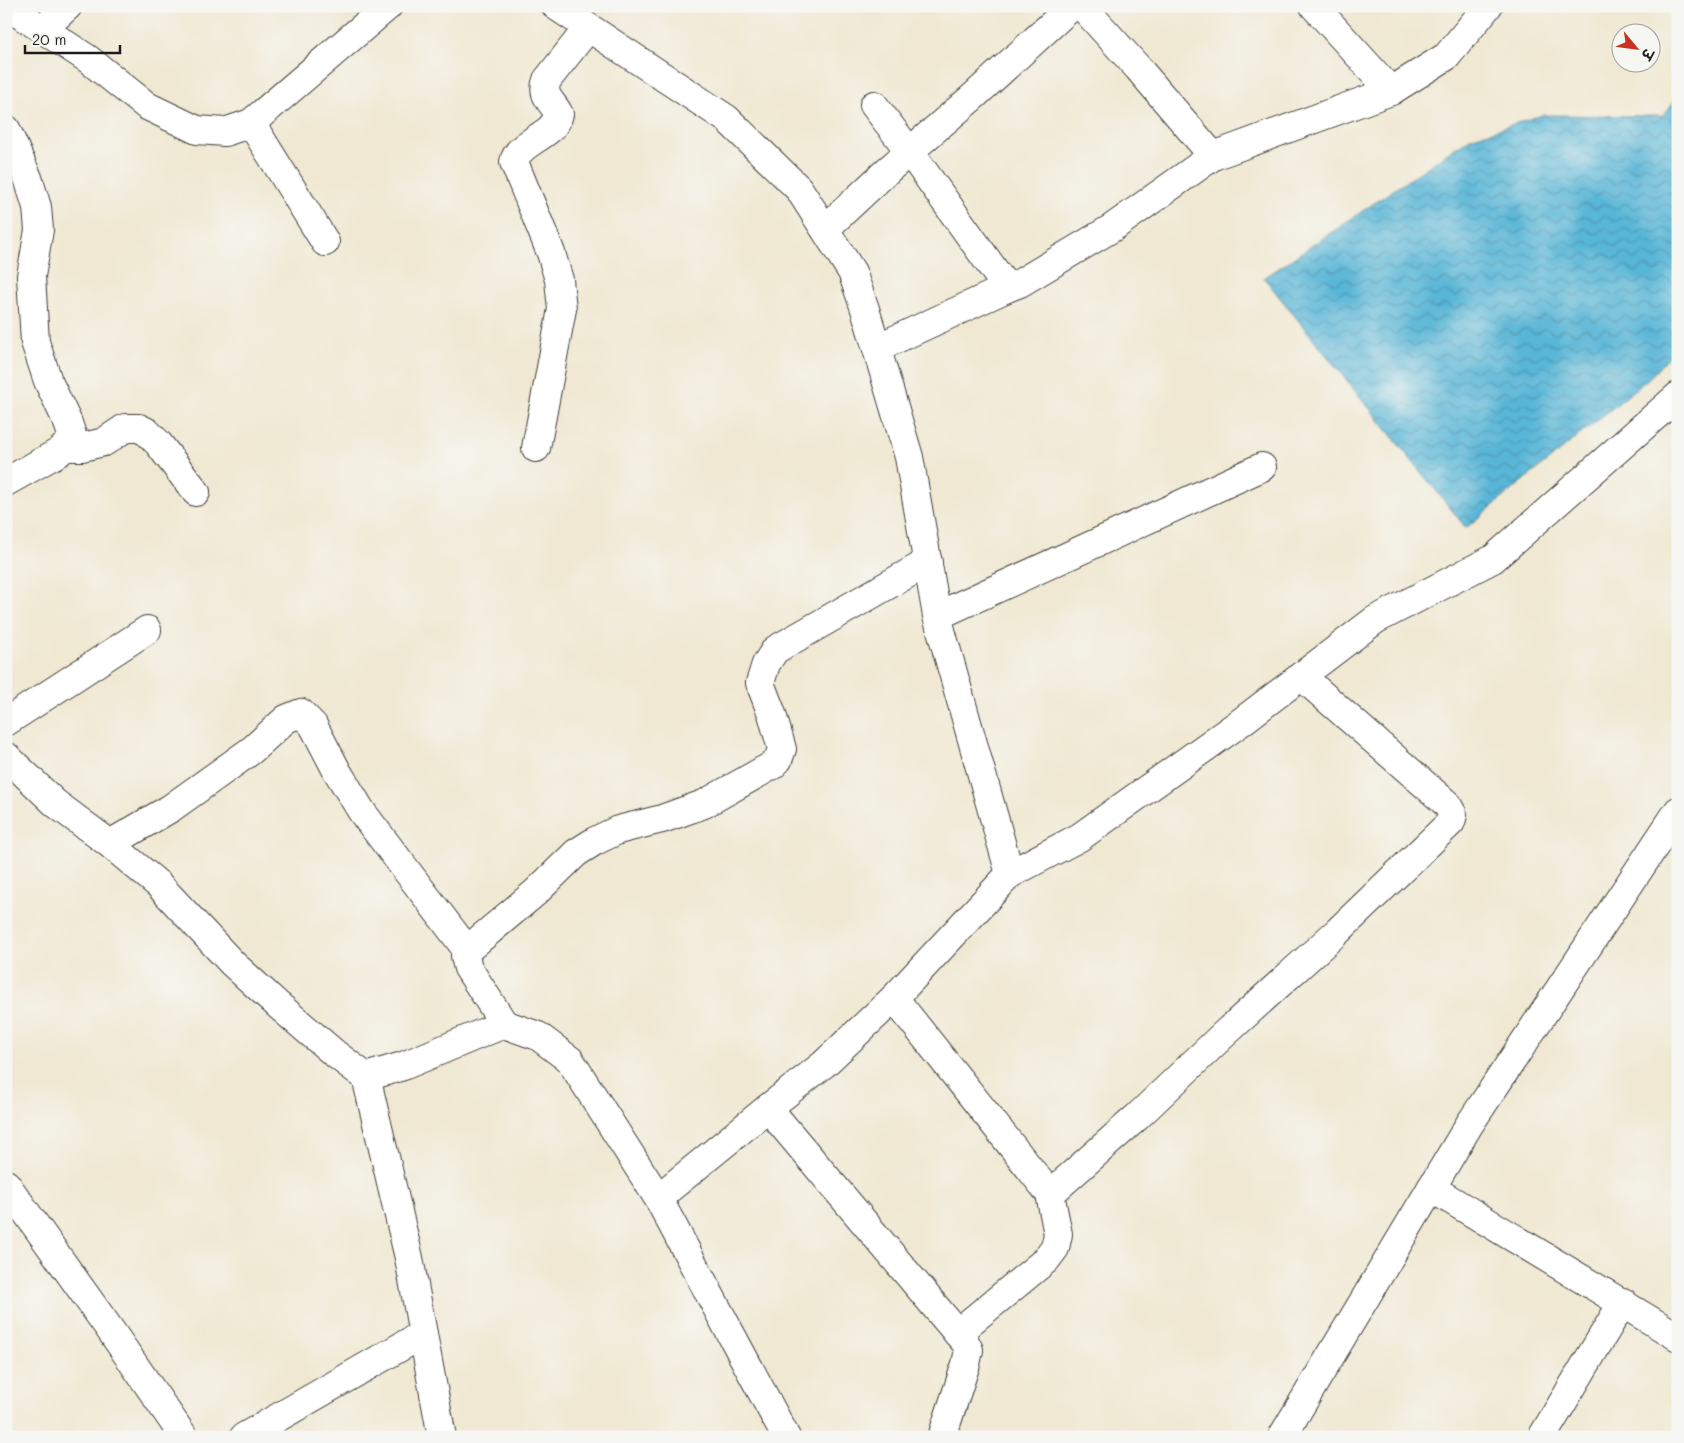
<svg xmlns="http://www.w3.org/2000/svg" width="1684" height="1443" viewBox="0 0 1684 1443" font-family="Mali,'Playpen Sans Deva',sans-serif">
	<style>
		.water { fill: url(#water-waves); stroke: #3a697a }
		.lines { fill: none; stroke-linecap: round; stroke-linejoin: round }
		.street-casing { stroke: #3c3b37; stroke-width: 30 }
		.street { stroke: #fff; stroke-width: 28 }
	</style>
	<defs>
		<pattern id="water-waves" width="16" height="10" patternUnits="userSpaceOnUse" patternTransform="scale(1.25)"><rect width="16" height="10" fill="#59b6d7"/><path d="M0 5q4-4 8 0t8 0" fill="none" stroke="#4993ae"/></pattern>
	</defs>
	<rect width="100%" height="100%" fill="#f6f6f2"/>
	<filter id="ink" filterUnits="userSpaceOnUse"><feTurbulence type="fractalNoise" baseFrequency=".02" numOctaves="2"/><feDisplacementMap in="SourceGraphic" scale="10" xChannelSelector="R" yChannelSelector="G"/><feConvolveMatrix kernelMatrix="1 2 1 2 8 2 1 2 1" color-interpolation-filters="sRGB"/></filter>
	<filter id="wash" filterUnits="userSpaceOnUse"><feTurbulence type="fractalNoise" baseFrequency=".0096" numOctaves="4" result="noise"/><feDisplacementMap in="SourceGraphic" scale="20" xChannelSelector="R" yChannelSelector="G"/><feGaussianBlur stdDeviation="1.12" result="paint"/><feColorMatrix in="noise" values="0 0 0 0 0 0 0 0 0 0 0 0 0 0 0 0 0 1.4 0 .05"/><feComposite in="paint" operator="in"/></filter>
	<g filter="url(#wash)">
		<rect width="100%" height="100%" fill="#f0e8d2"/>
		<polygon class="water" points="1678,96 1678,347 1649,378 1466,528 1264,278 1470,138 1542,115 1663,116"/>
	</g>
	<g filter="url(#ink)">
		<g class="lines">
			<g class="street-casing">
				<g id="street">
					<polyline points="7,6 88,59 147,106 197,130 225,132 251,123 388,6"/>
					<polyline points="556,6 727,119 799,189 852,272 865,309 909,457 937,616 1010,874"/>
					<polyline points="1082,6 1138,68 1213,156"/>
					<polyline points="1314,6 1391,91"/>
					<polyline points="43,29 68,6"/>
					<polyline points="874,105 910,152 1007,288 1020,283 1112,228 1213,156 1391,91 1447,56 1488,6"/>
					<polyline points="251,123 325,242"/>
					<polyline points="6,129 28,178 37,207 39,230 31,276 35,342 48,381 68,423 72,435 69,443 59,452 6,482"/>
					<polyline points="825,229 888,170 975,95 1072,6"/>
					<polyline points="877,348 1007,288"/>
					<polyline points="65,447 83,447 104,442 125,428 139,428 147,432 158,443 196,492"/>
					<path d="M 536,448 L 562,309 L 559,280 L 551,253 L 514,162 C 518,141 554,137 559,114 C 552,101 541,96 547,80 L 588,28"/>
					<polyline points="937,616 1262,467"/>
					<polyline points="6,722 147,630"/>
					<polyline points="6,756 55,803 110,844 159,885 232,963 278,1005 334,1053 366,1077 403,1066 504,1024 538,1036 570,1060 658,1198 786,1437"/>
					<polyline points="110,844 171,808 252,750 286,719 301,713 313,725 337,771 362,812 467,950"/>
					<polyline points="894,998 1050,1194"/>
					<polyline points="504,1024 468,968 465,956 467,950 536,892 576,853 595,841 618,830 662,819 704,804 773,765 778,760 782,749 772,714 760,683 766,664 775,650 928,562"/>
					<polyline points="366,1077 409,1258 442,1437"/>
					<polyline points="768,1108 965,1342 969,1350 966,1364 942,1437"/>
					<polyline points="6,1184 111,1331 184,1437"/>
					<polyline points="1431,1188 1678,1337"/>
					<polyline points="658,1198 768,1108 824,1064 894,998 1010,874 1080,837 1241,722 1375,620 1493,559 1678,396"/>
					<polyline points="957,1333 1046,1260 1055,1248 1058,1234 1050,1194 1137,1117 1222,1036 1338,931 1451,822 1453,815 1447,804 1301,676"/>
					<polyline points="244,1437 423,1334"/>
					<polyline points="1282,1437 1469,1125 1678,811"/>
					<polyline points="1542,1437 1623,1302"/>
				</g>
			</g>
			<use href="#street" class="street"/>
		</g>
	</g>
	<rect width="1684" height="1443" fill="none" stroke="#f6f6f2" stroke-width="25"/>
	<g transform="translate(1636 48) rotate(119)"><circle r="24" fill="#f6f6f2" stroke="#9f9f9c"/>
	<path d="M0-4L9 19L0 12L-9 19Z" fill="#c8321e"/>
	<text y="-8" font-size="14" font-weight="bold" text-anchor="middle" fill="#1c1c1c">उ</text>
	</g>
	<path d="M25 45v8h95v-8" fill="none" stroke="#1c1c1c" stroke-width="2.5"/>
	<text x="32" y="45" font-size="15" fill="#1c1c1c" stroke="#f6f6f2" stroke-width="4" paint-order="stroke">20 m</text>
</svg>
